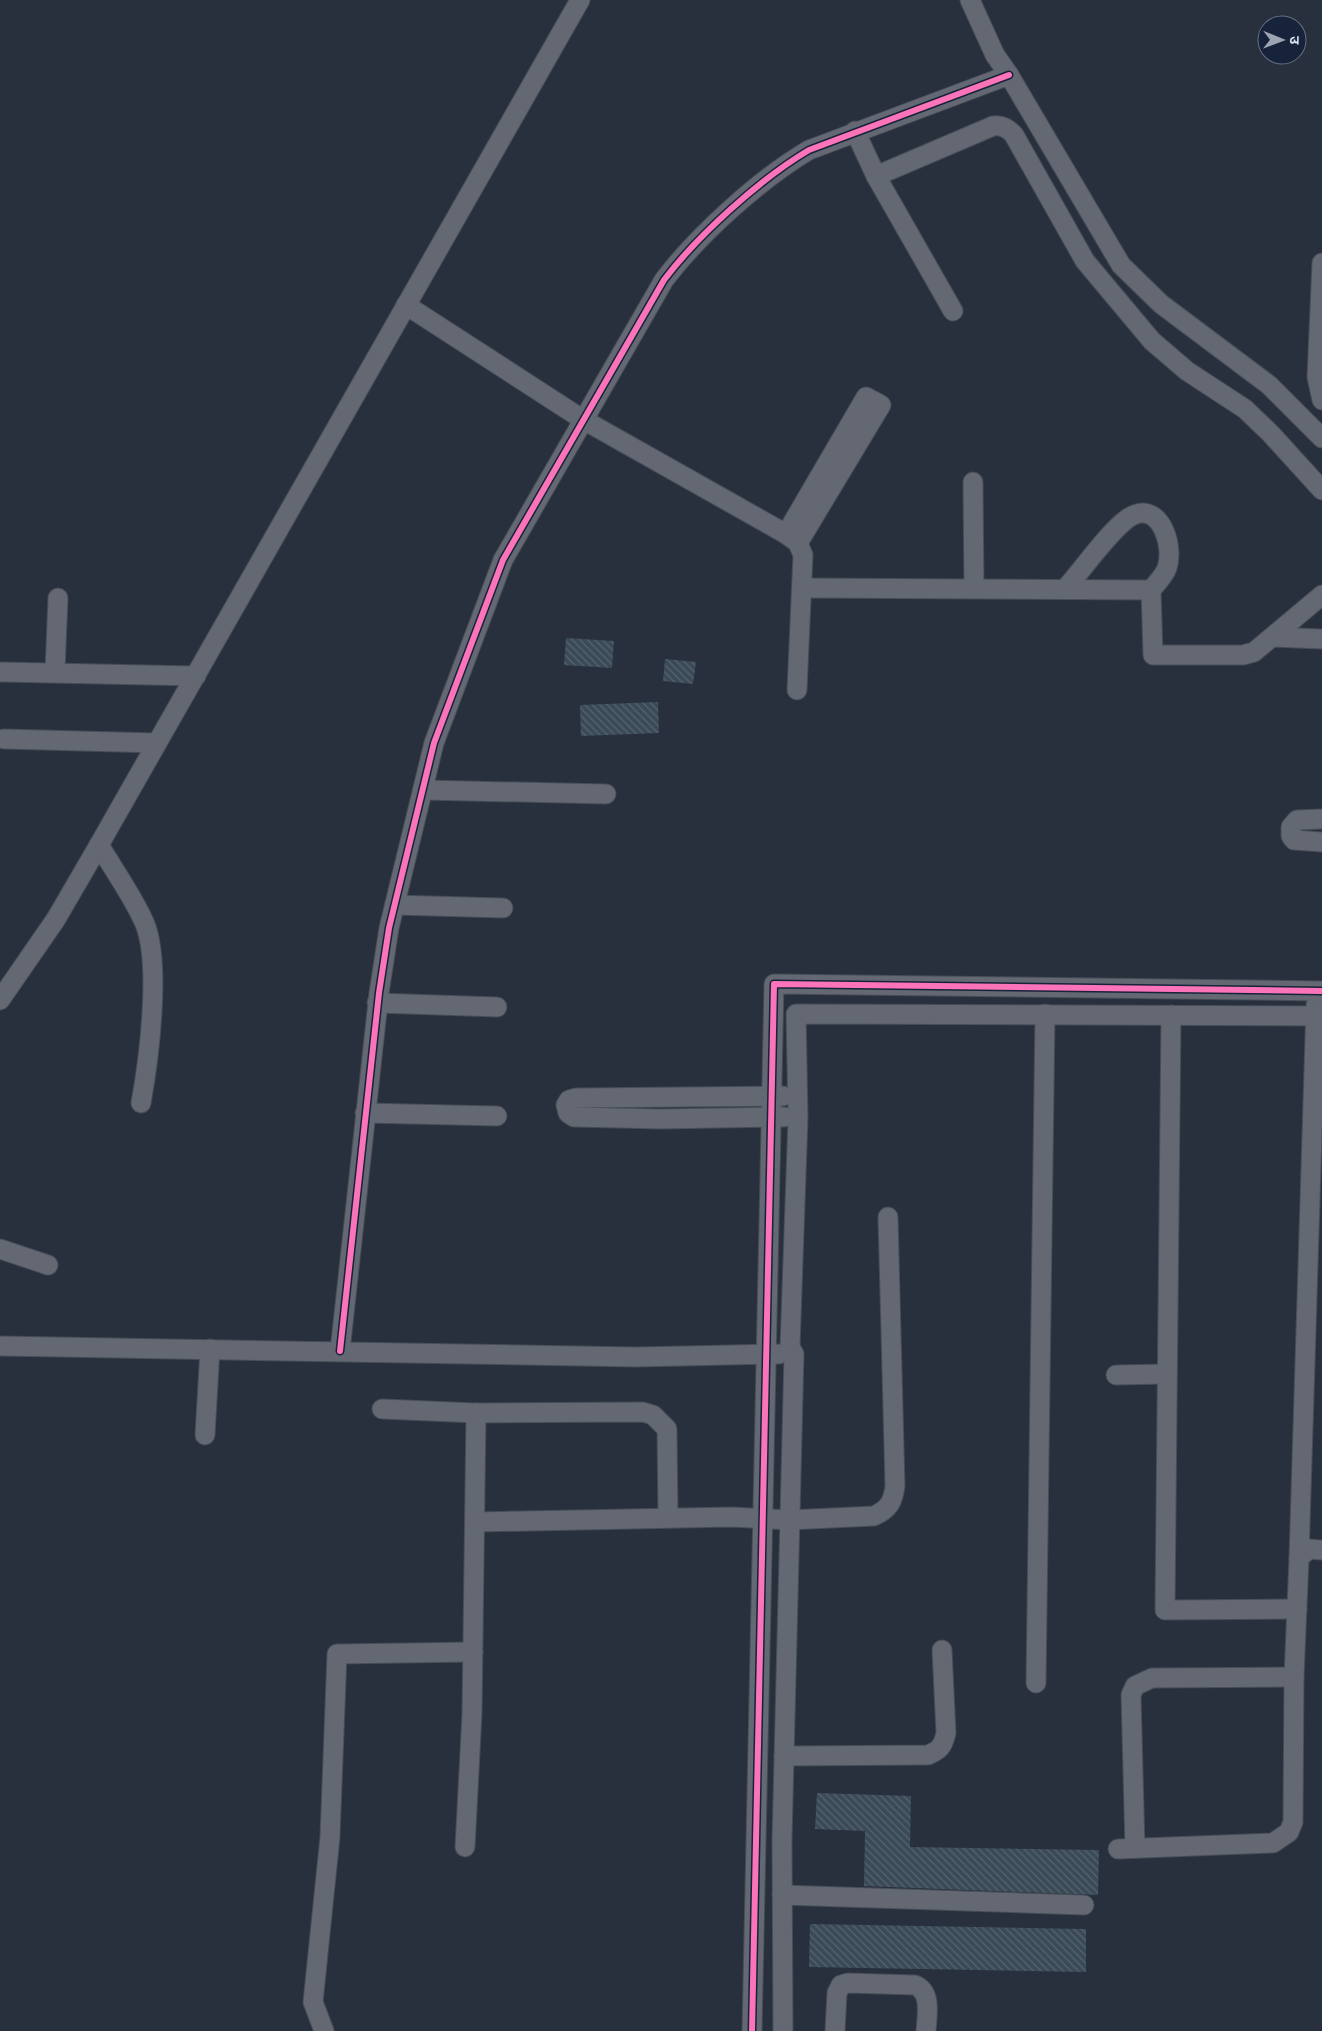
<svg xmlns="http://www.w3.org/2000/svg" width="1322" height="2031" viewBox="0 0 1322 2031" font-family="Montserrat,'Noto Sans Devanagari',sans-serif">
	<style>
		.building { fill: url(#building-back-hatch) }
		.lines { fill: none; stroke-linecap: round; stroke-linejoin: round }
		.minor-casing { stroke: #474d58; stroke-width: 21 }
		.minor { stroke: #636872; stroke-width: 19 }
		.cycleway-casing { stroke: #17233a; stroke-width: 9 }
		.cycleway { stroke: #fb73b8; stroke-width: 6 }
	</style>
	<defs>
		<pattern id="building-back-hatch" width="6" height="6" patternUnits="userSpaceOnUse" patternTransform="scale(1.25)"><rect width="6" height="6" fill="#3a4a56"/><path d="M-1 5l2 2M0 0l6 6M5-1l2 2" fill="none" stroke="#56646f"/></pattern>
	</defs>
	<rect width="100%" height="100%" fill="#28303d"/>
	<g class="building">
		<polygon points="566,638 614,641 612,668 564,665"/>
		<polygon points="665,659 696,662 693,684 663,681"/>
		<polygon points="658,702 659,733 581,736 580,705"/>
		<polygon points="817,1793 911,1796 910,1847 1099,1850 1098,1895 864,1886 865,1831 815,1829"/>
		<polygon points="810,1924 1086,1929 1086,1972 809,1967"/>
	</g>
	<g class="lines">
		<g class="minor-casing">
			<g id="minor">
				<polyline points="970,0 995,55 1009,75 1121,265 1161,304 1269,385 1322,438"/>
				<path d="M 855,131 L 876,176 L 993,126 C 1002,125 1008,128 1014,135 L 1085,261 L 1152,341 L 1187,371 L 1245,409 L 1271,434 L 1322,490"/>
				<polyline points="876,176 953,311"/>
				<polyline points="1322,263 1317,377 1322,400"/>
				<polyline points="406,305 582,419 786,534 798,543 803,555 797,690"/>
				<polyline points="973,482 974,588"/>
				<polyline points="786,534 866,397 881,405 798,543"/>
				<polyline points="803,588 1151,590 1153,655 1243,655 1254,652 1322,595"/>
				<path d="M 1066,588 C 1083,569 1107,534 1127,519 C 1158,496 1175,544 1167,568 C 1164,576 1156,584 1151,590"/>
				<polyline points="1272,637 1322,639"/>
				<polyline points="55,671 58,598"/>
				<polyline points="0,672 196,676"/>
				<polyline points="4,739 157,743"/>
				<polyline points="423,790 606,794"/>
				<polyline points="1322,819 1297,820 1291,827 1291,836 1294,840 1322,842"/>
				<path d="M 99,845 C 114,870 134,898 145,924 C 161,965 149,1059 141,1103"/>
				<polyline points="395,905 503,908"/>
				<polyline points="0,1000 56,919 99,845 580,0"/>
				<polyline points="377,1003 497,1007"/>
				<polyline points="1171,1015 1165,1610 1297,1609"/>
				<polyline points="783,1096 576,1098 569,1100 566,1105 568,1113 574,1117 661,1119 784,1117"/>
				<polyline points="365,1113 497,1116"/>
				<polyline points="0,1249 48,1265"/>
				<polyline points="0,1346 636,1357 779,1354"/>
				<path d="M 340,1351 L 379,993 L 389,928 L 434,743 L 503,560 L 664,280 C 698,235 760,179 809,150 L 1009,75"/>
				<polyline points="1116,1375 1167,1374"/>
				<polyline points="382,1409 476,1413 643,1412 653,1415 667,1429 668,1518"/>
				<polyline points="205,1435 210,1349"/>
				<path d="M 476,1522 L 732,1517 L 789,1520 L 874,1516 C 889,1509 893,1502 895,1486 L 888,1217"/>
				<polyline points="1299,1558 1316,1005"/>
				<polyline points="1036,1683 1045,1014"/>
				<path d="M 784,1756 L 928,1755 C 940,1750 943,1746 946,1733 L 942,1650"/>
				<polyline points="465,1847 472,1714 476,1413"/>
				<polyline points="1135,1848 1131,1695 1135,1686 1152,1678 1294,1677"/>
				<polyline points="1118,1849 1273,1843 1289,1832 1293,1822 1294,1677 1299,1558 1309,1549 1322,1550"/>
				<polyline points="782,1895 1084,1905"/>
				<polyline points="324,2031 313,2002 330,1837 337,1654 473,1652"/>
				<polyline points="752,2031 774,984 1322,991"/>
				<polyline points="783,2031 782,1840 794,1354 790,1347 798,1117 796,1014 1322,1016"/>
				<path d="M 835,2031 L 837,1993 L 841,1985 L 848,1983 L 915,1985 C 932,1992 927,2015 926,2031"/>
			</g>
		</g>
		<use href="#minor" class="minor"/>
		<g class="cycleway-casing">
			<g id="cycleway">
				<path d="M 340,1351 L 379,993 L 389,928 L 434,743 L 503,560 L 664,280 C 698,235 760,179 809,150 L 1009,75"/>
				<polyline points="752,2031 774,984 1322,991"/>
			</g>
		</g>
		<use href="#cycleway" class="cycleway"/>
	</g>
	<g transform="translate(1282 40) rotate(91)"><circle r="24" fill="#17233a" stroke="#656f84"/>
	<path d="M0-4L9 19L0 12L-9 19Z" fill="#9ca4b3"/>
	<text y="-8" font-size="14" font-weight="bold" text-anchor="middle" fill="#dae2f2">उ</text>
	</g>
</svg>
